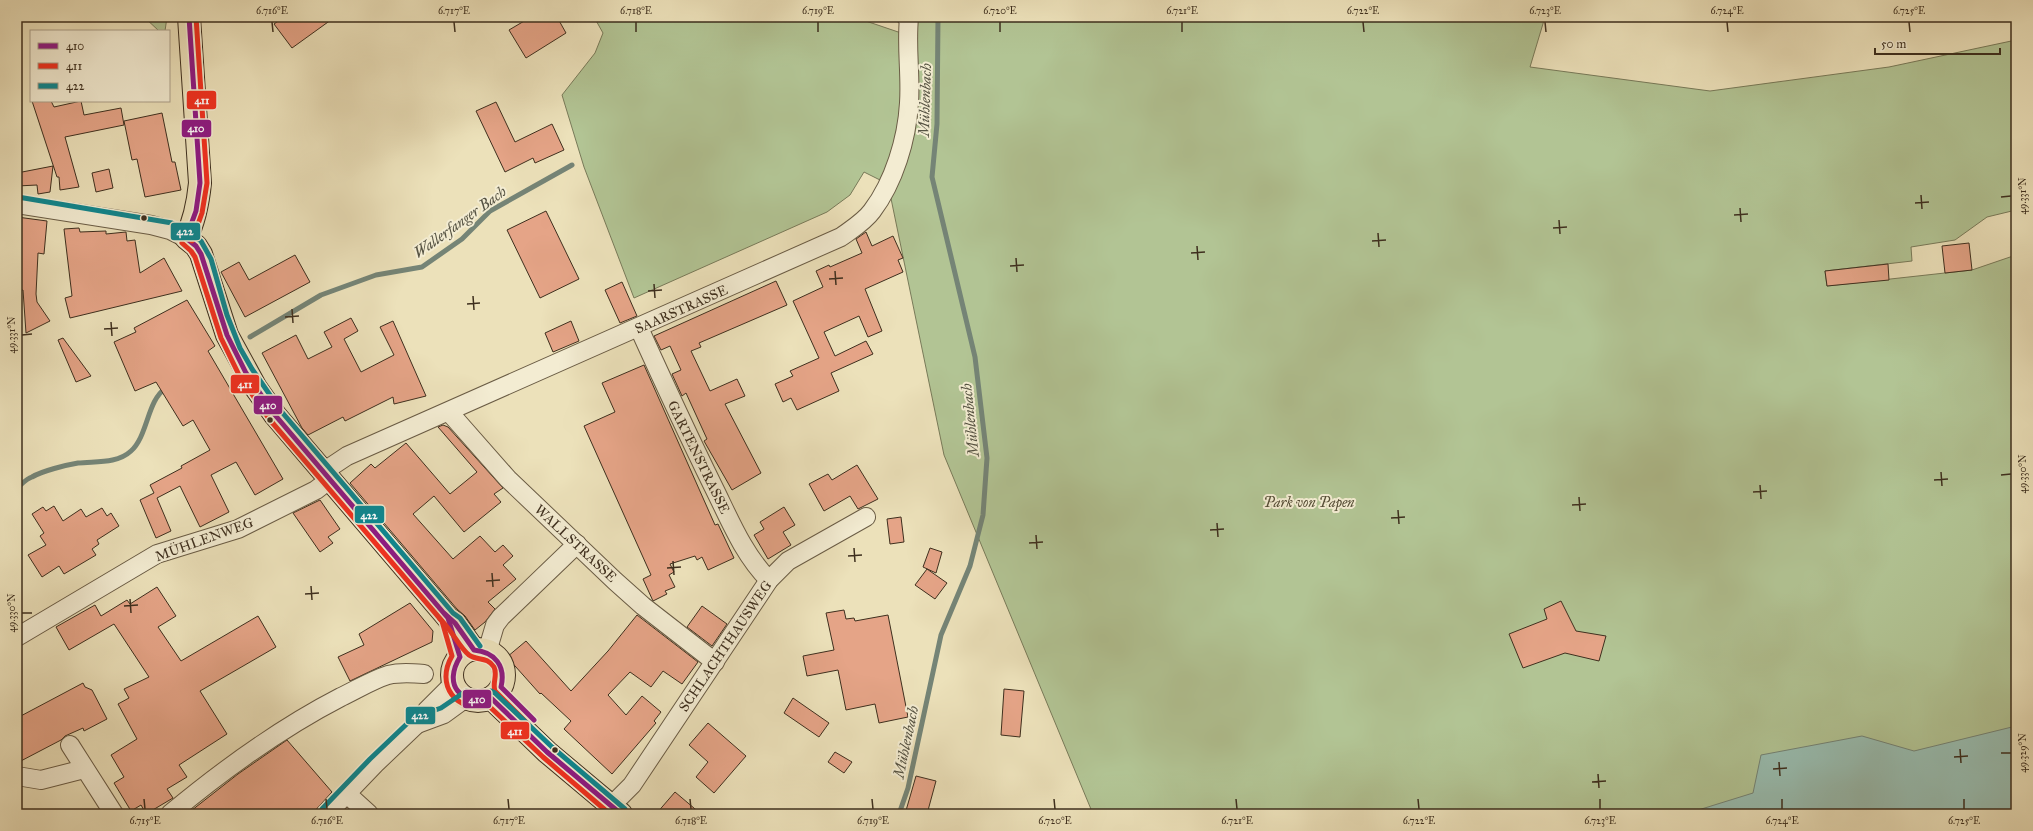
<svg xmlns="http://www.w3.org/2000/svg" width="2033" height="831" viewBox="0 0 2033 831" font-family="'IM FELL Great Primer',serif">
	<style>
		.green { fill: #b2c494; stroke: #787a59 }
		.water { fill: #99bdb0; stroke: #758476 }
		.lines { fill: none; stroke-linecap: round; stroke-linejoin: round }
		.stream { stroke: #758476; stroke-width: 5 }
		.building { fill: #e5a487; stroke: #3e2f1e }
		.minor-casing { stroke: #6a5c45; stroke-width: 20 }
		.major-casing { stroke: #3e2f1e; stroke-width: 24 }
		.minor { stroke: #f3ecd2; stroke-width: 18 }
		.major { stroke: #ece1ba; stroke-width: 22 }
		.bus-1-casing { stroke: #f3ecd2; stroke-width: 8 }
		.bus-2-casing { stroke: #f3ecd2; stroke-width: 8 }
		.bus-3-casing { stroke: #f3ecd2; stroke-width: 8 }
		.bus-1 { stroke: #8e1b81; stroke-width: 5 }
		.bus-2 { stroke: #ef3120; stroke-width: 5 }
		.bus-3 { stroke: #0f868e; stroke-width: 5 }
		.ticks { fill: none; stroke: #3e2f1e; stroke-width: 1.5 }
		.bus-dot { fill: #3e2f1e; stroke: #f3ecd2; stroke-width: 1.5 }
		.labels { text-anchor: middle; stroke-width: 4; stroke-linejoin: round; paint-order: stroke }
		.street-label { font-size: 14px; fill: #3e2f1e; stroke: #f3ecd2 }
		.park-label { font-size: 14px; font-style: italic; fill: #554d36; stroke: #f3ecd2 }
		.water-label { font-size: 15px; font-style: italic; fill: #555242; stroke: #f3ecd2 }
		.line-badge { stroke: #f3ecd2; stroke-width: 1.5 }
		.badge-label { font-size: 11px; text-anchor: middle; font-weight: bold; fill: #fff }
		.neatline { fill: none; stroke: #3e2f1e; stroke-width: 1.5 }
		.ticks-label { font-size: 10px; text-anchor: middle; fill: #3e2f1e }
	</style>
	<rect width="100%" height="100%" fill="#ece1ba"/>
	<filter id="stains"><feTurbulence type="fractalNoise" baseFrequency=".005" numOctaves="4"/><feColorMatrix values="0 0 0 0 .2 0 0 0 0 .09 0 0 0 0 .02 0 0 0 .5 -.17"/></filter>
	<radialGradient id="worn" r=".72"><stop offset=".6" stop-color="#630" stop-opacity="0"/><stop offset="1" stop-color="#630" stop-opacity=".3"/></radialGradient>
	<g class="green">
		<polygon points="144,17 167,17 165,31 159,31"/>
		<polygon points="594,17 854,17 910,36 916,17 1545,17 1530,67 1710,91 1889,67 2016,40 2016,210 1987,217 1955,240 1911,247 1912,261 1825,271 1827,286 1972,270 2016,255 2016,814 1093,814 944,455 888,184 864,172 850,195 827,212 634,298 584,167 562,95 595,53 603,33"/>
	</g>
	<polygon class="water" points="2016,726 2016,814 1692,814 1695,811 1753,793 1761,755 1862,736 1914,751"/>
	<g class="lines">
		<g class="stream">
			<polyline points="250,337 321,295 376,275 422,267 462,239 490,211 572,165"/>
			<path d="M 17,488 C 22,484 26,479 32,477 C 42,471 66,465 78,463 C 96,461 117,464 131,451 C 148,436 147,400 166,388"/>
			<polyline points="899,814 908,788 941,635 970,566 983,515 987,458 975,357 932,177 937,124 938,17"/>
		</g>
	</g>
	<g class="building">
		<polygon points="284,17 335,17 292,48 274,24"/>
		<polygon points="531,17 557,17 566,33 526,58 509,30"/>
		<polygon points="32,101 51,101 54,107 81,101 84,115 121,108 124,125 65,137 79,187 60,190 59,177 57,177"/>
		<polygon points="496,102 515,142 552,124 564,150 535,163 533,158 505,172 476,111"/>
		<polygon points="162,113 172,162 175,162 181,190 145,197 137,159 132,160 124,121"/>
		<polygon points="53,166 50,192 38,194 37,185 17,186 17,173"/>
		<polygon points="109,169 113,188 96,192 92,173"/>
		<polygon points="546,211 579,279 540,298 507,230"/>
		<polygon points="17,217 47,221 44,254 38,253 36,294 37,302 50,321 26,333 23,290 20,290 17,276"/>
		<polygon points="79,228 80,232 106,231 106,234 126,232 127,241 135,240 140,273 164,258 182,291 70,318 65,298 72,296 64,229"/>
		<polygon points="866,232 872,246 893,236 903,258 898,260 903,272 865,289 882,331 868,337 859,316 824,332 835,356 866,341 873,354 831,373 839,391 797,410 791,398 783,402 775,384 793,376 790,371 819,358 793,301 823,287 816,271 829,265 830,267 862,253 856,239"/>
		<polygon points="1969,243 1972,270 1945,273 1942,246"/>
		<polygon points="295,255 310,282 245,317 221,272 239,262 249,280"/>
		<polygon points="1888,264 1889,280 1827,286 1825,271"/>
		<polygon points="776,281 787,305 699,343 701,347 691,351 710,391 737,379 745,396 725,404 761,473 732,490 704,441 707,439 686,393 682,396 672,374 681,370 670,346 661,350 654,336"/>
		<polygon points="622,282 637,316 620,323 605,290"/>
		<polygon points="187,300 215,346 208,351 283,479 255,495 236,462 211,475 229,512 200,527 180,486 157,498 171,531 156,538 140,500 154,493 150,485 182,468 181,466 210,450 193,420 183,426 156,382 135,391 114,342 136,332 134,328"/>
		<polygon points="351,318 358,331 344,339 361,372 394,355 380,327 393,321 426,396 394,404 393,397 345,421 343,417 308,435 302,428 262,353 296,335 308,359 332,347 324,332"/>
		<polygon points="571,321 579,341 553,352 545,333"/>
		<polygon points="63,338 91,376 76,382 58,340"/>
		<polygon points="644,365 715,525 718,524 734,558 708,570 702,557 697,560 695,556 670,564 674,572 669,575 675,587 665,591 667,594 653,601 643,579 651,575 584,426 615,412 602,383"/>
		<polygon points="443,425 448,427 503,488 494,494 501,502 464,532 434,496 413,514 453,559 480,536 495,552 503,545 513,556 503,565 516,579 488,602 495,609 485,622 475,630 465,616 457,609 350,483 371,464 375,468 406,443 450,494 477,472 438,427"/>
		<polygon points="857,465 878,499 858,509 850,496 824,511 809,484 828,474 832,480"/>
		<polygon points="320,500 340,529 328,537 333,543 320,552 293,513"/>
		<polygon points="54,506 63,521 81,509 86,517 102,508 107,516 111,513 119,526 97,540 99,544 92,549 96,555 64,574 59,566 42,577 28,555 46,545 40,536 44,533 32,514 43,507 46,511"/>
		<polygon points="784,507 795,525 783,532 791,545 768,559 754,535 764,529 760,522"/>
		<polygon points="901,517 904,542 890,544 887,519"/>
		<polygon points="930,548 942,552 936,573 923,567"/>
		<polygon points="927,569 947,583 935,599 915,585"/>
		<polygon points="157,587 176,616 158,627 181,661 258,616 276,647 200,691 227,734 179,765 187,777 167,789 173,798 146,814 141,805 131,811 114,783 124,777 111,755 137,739 118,704 129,698 124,689 149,677 114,624 69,650 56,627 95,605 101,616 127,600 130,604"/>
		<polygon points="1561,601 1576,631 1606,636 1599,661 1565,653 1523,668 1509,634 1547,619 1544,609"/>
		<polygon points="410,603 433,631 432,642 350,681 338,657 364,645 359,634"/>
		<polygon points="702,606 727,624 712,646 687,627"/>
		<polygon points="844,610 846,619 854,618 855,621 888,615 908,717 879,723 875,704 846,710 838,670 807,676 803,656 834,650 826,613"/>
		<polygon points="637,615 698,662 682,684 663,671 651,687 630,672 608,695 626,715 642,696 661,712 654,721 656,723 612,774 564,729 571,721 541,693 540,694 507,657 526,641 571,691 608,651"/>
		<polygon points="83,683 85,687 92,690 107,719 84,731 83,728 65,736 61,740 17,763 17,718"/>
		<polygon points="1004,689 1024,691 1020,737 1001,735"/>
		<polygon points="793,698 829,723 819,737 784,713"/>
		<polygon points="708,723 746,756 714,793 696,777 708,762 689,745"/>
		<polygon points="287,740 332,792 312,814 187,814 238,774"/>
		<polygon points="835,752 852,762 844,773 828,762"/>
		<polygon points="916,776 936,781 927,814 905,814"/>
		<polygon points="675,792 701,814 656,814"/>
	</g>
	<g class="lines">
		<g class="minor-casing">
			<g id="minor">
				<polyline points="17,204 151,225 170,230 186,238"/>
				<path d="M 639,328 C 663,381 687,433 713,486 C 729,518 743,554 769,580"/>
				<polyline points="449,412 508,479 615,581 643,606 715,662"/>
				<path d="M 323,472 L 347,456 L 841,237 C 852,229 864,222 872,211 C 894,182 907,139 909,103 C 911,75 906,47 909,18 L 906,17"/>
				<polyline points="17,637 157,554 238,529 316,490 329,480"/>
				<polyline points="487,652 495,625 501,617 577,544"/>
				<polyline points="417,724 444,714 466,698"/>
				<polyline points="70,745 114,814"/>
				<polyline points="17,776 41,780 84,769"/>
				<polyline points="347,794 369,814"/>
				<polyline points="611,806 632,785 769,580 788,561 866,517"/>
				<path d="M 170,814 C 224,769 279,729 341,697 C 356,690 372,680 388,675 C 400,672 412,673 424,674"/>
				<polyline points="327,814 375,764 417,724 427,710 453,684"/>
			</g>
		</g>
		<g class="major-casing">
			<g id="major">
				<path d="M 189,17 L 200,183 C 198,203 195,220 186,238 L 196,246 L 201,254 L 227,335 L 256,388 L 275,415 L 448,618 L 455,623 L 474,650"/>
				<circle cx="478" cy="675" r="26"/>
				<polyline points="491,698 547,752 621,814"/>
			</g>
		</g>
		<use href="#minor" class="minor"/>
		<use href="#major" class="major"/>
		<g class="bus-1-casing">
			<g id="bus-1">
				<path d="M 186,238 L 196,246 L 201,254 L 227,335 L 246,373 L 275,415 L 448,618 L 460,657 C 443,685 460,705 491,698 L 547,752 L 621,814"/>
				<polyline points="186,238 196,211 200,183 189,17"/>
				<path d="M 445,614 L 455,623 L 474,650 C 495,652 506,666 501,687 L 534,720"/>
			</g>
		</g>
		<g class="bus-2-casing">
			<g id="bus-2">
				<polyline points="192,241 202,213 207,183 196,17"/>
				<path d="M 182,243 L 191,251 L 195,257 L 221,338 L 240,377 L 270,420 L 442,621 L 452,656 C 435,685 456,713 489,706 L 543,757 L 610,814"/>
				<path d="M 440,619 C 452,630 459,647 469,655 C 477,661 487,656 494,667 C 498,675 492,683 495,691 L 529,725"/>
			</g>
		</g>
		<g class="bus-3-casing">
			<g id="bus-3">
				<polyline points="18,197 172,223 201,241 211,259 227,315 240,348 252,369 281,411 453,613 460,618 480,646"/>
				<polyline points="322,809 370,759 413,718 441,708 466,691 478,694 491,691 495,693 552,747 625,809"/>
			</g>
		</g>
		<use href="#bus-1" class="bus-1"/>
		<use href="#bus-2" class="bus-2"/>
		<use href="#bus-3" class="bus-3"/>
	</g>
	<path class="ticks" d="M 272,22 L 273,32M 454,22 L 455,32M 636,22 L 636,32M 818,22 L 818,32M 1000,22 L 1000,32M 1182,22 L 1182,32M 1363,22 L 1364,32M 1545,22 L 1546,32M 1727,22 L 1728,32M 1909,22 L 1910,32M 1921,195 L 1922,209M 2001,197 L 2011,196M 1915,203 L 1929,202M 1740,208 L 1741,222M 1734,215 L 1748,214M 1559,220 L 1560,234M 1553,228 L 1567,227M 1378,233 L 1379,247M 1372,241 L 1386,240M 1197,246 L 1198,260M 1191,253 L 1205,252M 1016,258 L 1017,272M 1010,266 L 1024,265M 835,271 L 836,285M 829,279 L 843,278M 654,284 L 655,298M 648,291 L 662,290M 473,296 L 474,310M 467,304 L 480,303M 292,309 L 293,323M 285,317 L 299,316M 111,322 L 112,336M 104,329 L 118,328M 22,335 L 32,334M 1941,472 L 1942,486M 2001,475 L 2011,474M 1934,480 L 1948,479M 1760,485 L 1761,499M 1753,492 L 1767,491M 1579,497 L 1580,511M 1572,505 L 1586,504M 1398,510 L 1399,524M 1391,518 L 1405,517M 1217,523 L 1218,537M 1210,530 L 1224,529M 1036,535 L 1037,549M 1029,543 L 1043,542M 854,548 L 855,562M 848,556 L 862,555M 673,561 L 674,575M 667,568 L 681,567M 492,573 L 493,587M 486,581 L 500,580M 311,586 L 312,600M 305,594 L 319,593M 130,599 L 131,613M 124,606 L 138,605M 22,613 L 32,613M 1960,749 L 1961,763M 2001,753 L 2011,753M 1954,757 L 1968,756M 1779,762 L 1780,776M 1773,769 L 1787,768M 1598,774 L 1599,788M 1592,782 L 1606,781M 144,799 L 145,809M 326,799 L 327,809M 508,799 L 509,809M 690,799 L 691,809M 872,799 L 873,809M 1054,799 L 1055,809M 1236,799 L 1237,809M 1418,799 L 1419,809M 1600,799 L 1600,809M 1782,799 L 1782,809M 1964,799 L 1964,809"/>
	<g class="bus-dot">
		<circle cx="144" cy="218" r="3.5"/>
		<circle cx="270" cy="420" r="3.5"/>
		<circle cx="555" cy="750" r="3.5"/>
	</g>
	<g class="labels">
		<g class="street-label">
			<text transform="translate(681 309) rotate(-24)" y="5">SAARSTRASSE</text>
			<text transform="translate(699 457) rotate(64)" y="5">GARTENSTRASSE</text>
			<text transform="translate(204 539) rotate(-20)" y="5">MÜHLENWEG</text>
			<text transform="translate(576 543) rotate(43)" y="5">WALLSTRASSE</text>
			<text transform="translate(725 646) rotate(-56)" y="5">SCHLACHTHAUSWEG</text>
		</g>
		<g class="park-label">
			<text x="1309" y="507">Park von Papen</text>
		</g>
		<g class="water-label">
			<text transform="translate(925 100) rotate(-88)" y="5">Mühlenbach</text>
			<text transform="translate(460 222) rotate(-36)" y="5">Wallerfanger Bach</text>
			<text transform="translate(970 420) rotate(-96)" y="5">Mühlenbach</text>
			<text transform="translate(906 742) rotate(-78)" y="5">Mühlenbach</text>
		</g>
	</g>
	<g class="line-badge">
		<rect x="186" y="90" width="31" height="20" rx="4" fill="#ef3120"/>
		<rect x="181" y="119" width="31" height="19" rx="4" fill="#8e1b81"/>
		<rect x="170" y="222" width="31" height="19" rx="4" fill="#0f868e"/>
		<rect x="230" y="374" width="30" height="20" rx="4" fill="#ef3120"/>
		<rect x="253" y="395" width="30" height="20" rx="4" fill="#8e1b81"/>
		<rect x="354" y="505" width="31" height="19" rx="4" fill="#0f868e"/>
		<rect x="462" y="689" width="30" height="20" rx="4" fill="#8e1b81"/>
		<rect x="405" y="706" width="31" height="19" rx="4" fill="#0f868e"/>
		<rect x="500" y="721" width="30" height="19" rx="4" fill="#ef3120"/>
	</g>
	<g class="badge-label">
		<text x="202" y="104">411</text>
		<text x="196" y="132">410</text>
		<text x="185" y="235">422</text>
		<text x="245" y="388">411</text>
		<text x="268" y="409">410</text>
		<text x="369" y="519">422</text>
		<text x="477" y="703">410</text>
		<text x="420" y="719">422</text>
		<text x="515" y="735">411</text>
	</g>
	<rect width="2033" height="831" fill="none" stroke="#ece1ba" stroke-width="44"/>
	<rect x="30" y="30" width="140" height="72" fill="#f3ecd2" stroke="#aba08a"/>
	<rect x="38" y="43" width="20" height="6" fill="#8e1b81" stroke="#aba08a"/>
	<text x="66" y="50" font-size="12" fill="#3e2f1e">410</text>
	<rect x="38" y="63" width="20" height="6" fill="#ef3120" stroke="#aba08a"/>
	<text x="66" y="70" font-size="12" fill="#3e2f1e">411</text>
	<rect x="38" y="83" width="20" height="6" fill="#0f868e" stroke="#aba08a"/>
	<text x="66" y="90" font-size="12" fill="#3e2f1e">422</text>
	<path d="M1875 48v6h125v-6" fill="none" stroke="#3e2f1e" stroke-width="2"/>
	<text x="1881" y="48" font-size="12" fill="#3e2f1e" stroke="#f3ecd2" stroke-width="3" paint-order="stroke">50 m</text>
	<rect x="22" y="22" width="1989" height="787" class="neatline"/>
	<g class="ticks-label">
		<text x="272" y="14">6.716°E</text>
		<text x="454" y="14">6.717°E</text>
		<text x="636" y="14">6.718°E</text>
		<text x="818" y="14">6.719°E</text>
		<text x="1000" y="14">6.720°E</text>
		<text x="1182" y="14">6.721°E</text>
		<text x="1363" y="14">6.722°E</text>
		<text x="1545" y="14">6.723°E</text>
		<text x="1727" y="14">6.724°E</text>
		<text x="1909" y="14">6.725°E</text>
		<text transform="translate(2022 196) rotate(-90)" y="4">49.331°N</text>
		<text transform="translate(11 335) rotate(-90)" y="4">49.331°N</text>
		<text transform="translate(2022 474) rotate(-90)" y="4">49.330°N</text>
		<text transform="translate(11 613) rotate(-90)" y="4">49.330°N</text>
		<text transform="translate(2022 753) rotate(-90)" y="4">49.329°N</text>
		<text x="145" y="824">6.715°E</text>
		<text x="327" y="824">6.716°E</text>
		<text x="509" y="824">6.717°E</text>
		<text x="691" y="824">6.718°E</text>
		<text x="873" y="824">6.719°E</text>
		<text x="1055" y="824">6.720°E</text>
		<text x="1237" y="824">6.721°E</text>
		<text x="1419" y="824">6.722°E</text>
		<text x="1600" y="824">6.723°E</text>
		<text x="1782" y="824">6.724°E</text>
		<text x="1964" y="824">6.725°E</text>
	</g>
	<rect width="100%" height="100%" filter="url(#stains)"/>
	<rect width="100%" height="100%" fill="url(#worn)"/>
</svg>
